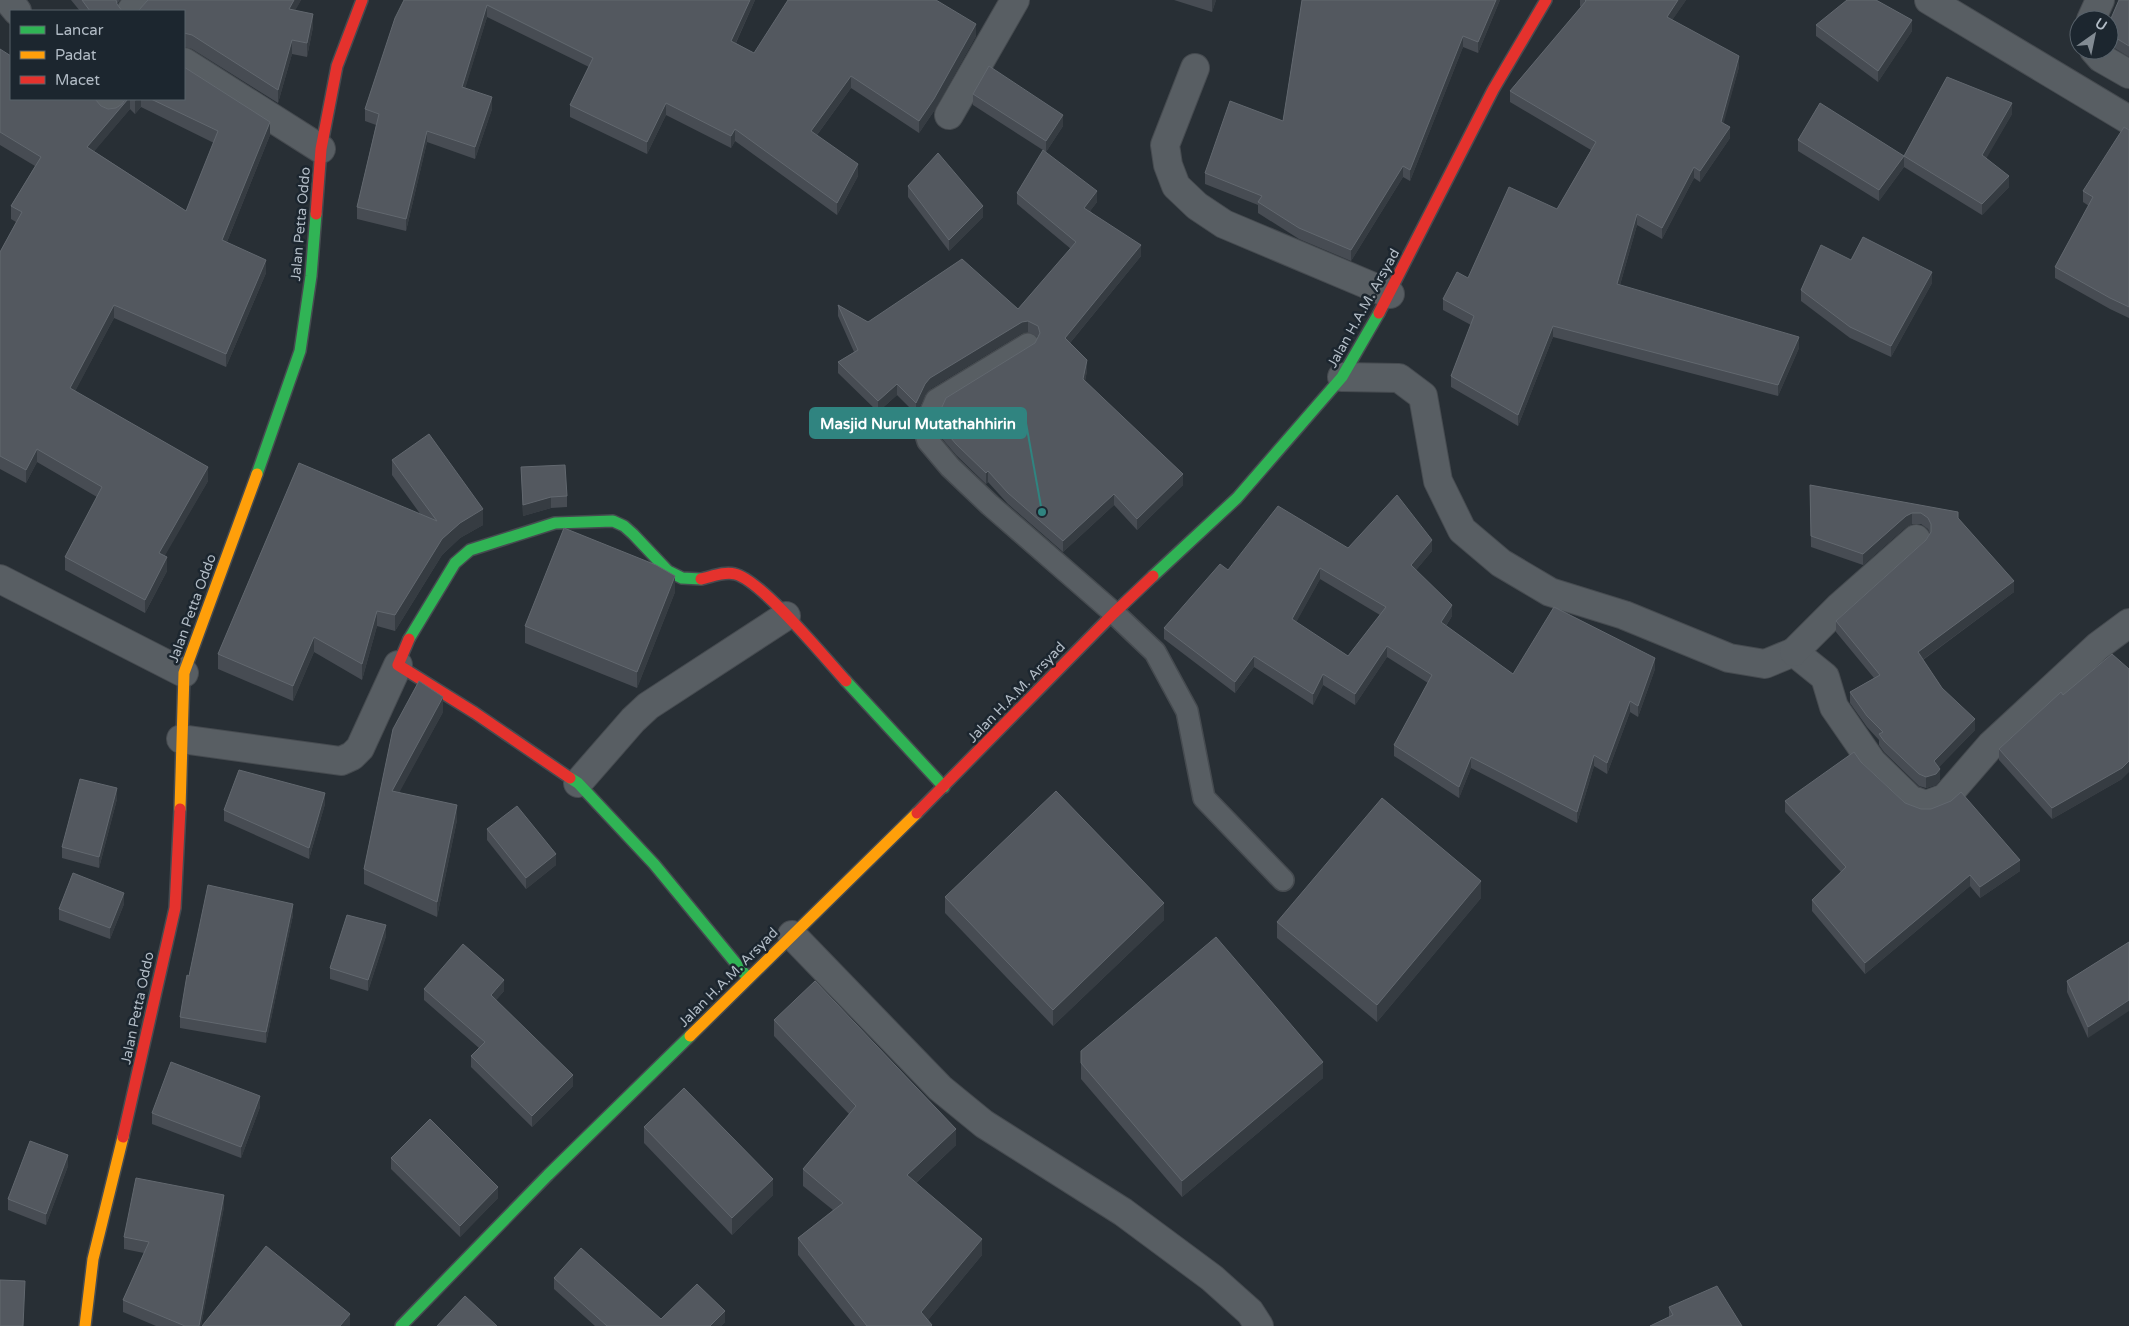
<svg xmlns="http://www.w3.org/2000/svg" width="2129" height="1326" viewBox="0 0 2129 1326" font-family="'Varela Round',sans-serif">
	<style>
		.lines { fill: none; stroke-linecap: round; stroke-linejoin: round }
		.lane-casing { stroke: #464b50; stroke-width: 24 }
		.street-casing { stroke: #464b50; stroke-width: 30 }
		.fast-casing { stroke: #464b50; stroke-width: 14 }
		.slow-casing { stroke: #464b50; stroke-width: 14 }
		.jam-casing { stroke: #464b50; stroke-width: 14 }
		.lane { stroke: #585e63; stroke-width: 21 }
		.street { stroke: #585e63; stroke-width: 28 }
		.fast { stroke: #30b455; stroke-width: 11 }
		.slow { stroke: #ff9f0a; stroke-width: 11 }
		.jam { stroke: #e5322d; stroke-width: 11 }
		.wall { fill: #474c53; fill-rule: evenodd }
		.shaded-wall { fill: #363c42 }
		.building { fill: #53585f; stroke: #62686f; fill-rule: evenodd }
		.labels { text-anchor: middle; stroke-width: 5; stroke-linejoin: round; paint-order: stroke }
		.street-label { font-size: 14px; fill: #b2bcc6; stroke: #1c262f }
		.leader { fill: none; stroke: #308480; stroke-width: 2 }
		.callout-dot { fill: #308480; stroke: #1c262f; stroke-width: 2 }
		.callout { fill: #308480; stroke: #308480; stroke-width: 2 }
		.callout-label { font-size: 15px; text-anchor: middle; font-weight: bold; fill: #fff }
	</style>
	<rect width="100%" height="100%" fill="#282f35"/>
	<g class="lines">
		<g class="lane-casing">
			<polyline id="lane" points="1028,344 936,400 924,428 928,441 950,467 990,505 1114,613 1155,652 1187,711 1204,798 1283,880"/>
		</g>
		<g class="street-casing">
			<g id="street">
				<polyline points="8,0 17,11"/>
				<polyline points="1929,0 2129,120"/>
				<polyline points="131,11 139,0"/>
				<polyline points="2091,20 2100,0"/>
				<polyline points="2094,50 2101,58 2129,74"/>
				<polyline points="184,62 321,149"/>
				<polyline points="1195,68 1165,145 1168,165 1176,186 1197,206 1224,224 1390,294"/>
				<polyline points="102,99 111,107"/>
				<polyline points="949,115 1015,0"/>
				<polyline points="1342,377 1399,378 1423,396 1438,481 1462,530 1501,563 1550,592 1624,615 1729,658 1765,664 1794,652 1825,677 1834,707 1872,762 1910,799 1926,805 1945,798 1991,745 2098,646 2129,623"/>
				<polyline points="0,579 184,673"/>
				<polyline points="1794,652 1839,607 1916,539"/>
				<polyline points="181,739 341,761 352,756 360,748 398,665"/>
				<polyline points="578,783 633,720 648,706 786,616"/>
				<polyline points="792,935 940,1088 984,1124 1123,1212 1212,1278 1250,1312 1259,1326"/>
			</g>
		</g>
		<g class="fast-casing">
			<g id="fast">
				<polyline points="257,474 300,351 311,276 316,214"/>
				<polyline points="1153,576 1237,498 1342,377 1379,313"/>
				<polyline points="409,639 455,563 470,550 555,523 613,521 624,526 633,534 668,571 682,578 701,579"/>
				<polyline points="846,681 944,787"/>
				<polyline points="570,778 578,783 654,864 748,978"/>
				<polyline points="401,1326 548,1175 690,1036"/>
			</g>
		</g>
		<g class="slow-casing">
			<g id="slow">
				<polyline points="180,809 184,673 257,474"/>
				<polyline points="690,1036 917,813"/>
				<polyline points="85,1326 93,1259 123,1137"/>
			</g>
		</g>
		<g class="jam-casing">
			<g id="jam">
				<polyline points="316,214 321,149 337,66 362,0"/>
				<polyline points="1379,313 1493,90 1546,0"/>
				<path d="M 701,579 C 711,577 724,571 735,574 C 761,580 825,658 846,681"/>
				<polyline points="409,639 398,665 475,713 570,778"/>
				<polyline points="917,813 1114,613 1153,576"/>
				<polyline points="123,1137 175,908 180,809"/>
			</g>
		</g>
		<use href="#lane" class="lane"/>
		<use href="#street" class="street"/>
		<use href="#fast" class="fast"/>
		<use href="#slow" class="slow"/>
		<use href="#jam" class="jam"/>
	</g>
	<g class="wall">
		<polygon points="71,0 120,0 117,4 122,11 124,11 80,11"/>
		<polygon points="148,0 301,0 295,10 313,27 307,57 292,54 278,103 192,49 184,47 184,11"/>
		<polygon points="404,0 755,0 736,43 754,53 976,36 934,111 919,133 851,88 817,135 858,176 837,215 735,141 731,148 666,115 647,154 570,117 570,105 589,67 487,17 465,88 492,109 475,159 427,142 406,231 357,219 357,207 376,125 365,121 365,109"/>
		<polygon points="1174,0 1216,0 1212,12"/>
		<polygon points="1302,0 1500,0 1478,53 1463,47 1410,181 1403,177 1351,261 1299,239 1258,213 1258,205 1205,184 1205,173 1283,121"/>
		<polygon points="1580,0 1686,0 1672,20 1739,67 1723,123 1730,138 1700,182 1694,178 1662,239 1637,225 1620,285 1799,348 1778,396 1553,337 1518,426 1451,387 1451,376 1471,325 1443,310 1443,299 1557,209 1591,150 1510,102 1510,91 1581,7 1580,6"/>
		<polygon points="2129,0 2129,57 2111,46 2109,43 2109,23"/>
		<polygon points="1816,25 1912,31 1878,82 1816,36"/>
		<path d="M 0,49 L 11,99 L 101,106 L 108,109 L 116,108 L 122,104 L 124,100 L 123,99 L 184,99 L 270,135 L 227,242 L 266,273 L 226,367 L 114,318 L 75,391 L 208,481 L 164,556 L 167,571 L 145,613 L 65,570 L 65,557 L 97,497 L 37,462 L 26,483 L 0,469 L 0,252 L 16,222 L 11,219 L 11,206 L 35,166 L 0,145 ZM 141,107 L 214,143 L 186,211 L 94,151 L 130,109 L 135,114 Z"/>
		<polygon points="973,94 1063,126 1046,152 973,105"/>
		<polygon points="2012,114 1986,158 2009,187 1982,215 1904,167 1879,201 1798,151 1798,140 1904,156"/>
		<polygon points="2129,130 2129,318 2110,309 2055,278 2055,267 2089,206 2083,202 2083,191"/>
		<polygon points="908,186 983,217 949,251 908,197"/>
		<polygon points="1017,193 1097,202 1090,211 1141,256 1070,343 1087,371 1085,381 1183,485 1137,530 1114,505 1063,552 1008,504 988,482 986,484 956,455 939,435 937,429 937,418 1035,343 1038,337 1028,332 1022,333 930,389 925,395 916,414 897,395 878,412 838,373 838,362 854,352 838,316 838,305 868,322 1018,309 1071,249 1017,204"/>
		<polygon points="1851,260 1932,283 1891,357 1850,338 1801,301 1801,290"/>
		<polygon points="392,460 483,525 460,538 442,555 395,631 377,626 362,680 314,652 293,701 218,669 218,654 421,515 392,475"/>
		<polygon points="521,467 567,496 567,507 551,508 523,516"/>
		<polygon points="1810,485 1958,518 2014,592 1923,660 1942,688 1975,730 1939,767 1940,780 1936,785 1926,788 1919,786 1884,752 1879,745 1879,740 1867,727 1850,703 1850,692 1874,678 1836,632 1836,621 1926,540 1930,534 1928,529 1921,524 1912,524 1906,527 1863,565 1811,547"/>
		<path d="M 1348,548 L 1432,551 L 1416,570 L 1452,616 L 1446,626 L 1513,674 L 1655,669 L 1638,717 L 1630,712 L 1607,774 L 1594,766 L 1577,823 L 1471,768 L 1459,798 L 1394,756 L 1394,745 L 1428,683 L 1387,657 L 1355,705 L 1323,685 L 1313,705 L 1254,667 L 1235,693 L 1164,639 L 1164,628 ZM 1320,579 L 1380,615 L 1348,656 L 1296,622 Z"/>
		<polygon points="675,592 637,688 525,643 525,626"/>
		<polygon points="443,712 399,792 457,820 437,917 364,884 364,869 393,729"/>
		<polygon points="1999,749 2122,779 2052,819 1999,760"/>
		<polygon points="1861,762 1905,803 2020,871 1980,898 1970,886 1865,974 1812,911 1812,900 1841,872 1785,812 1785,801"/>
		<polygon points="117,799 99,868 62,858 62,847"/>
		<polygon points="325,804 309,859 224,821 224,810"/>
		<polygon points="487,829 556,865 526,889 487,840"/>
		<polygon points="945,897 1164,920 1053,1026 945,913"/>
		<polygon points="1481,898 1377,1022 1277,938 1277,922"/>
		<polygon points="124,904 110,939 59,920 59,909"/>
		<polygon points="293,915 266,1043 180,1028 180,1017 189,976"/>
		<polygon points="386,936 368,991 330,979 330,968"/>
		<polygon points="2129,942 2088,1038 2067,992 2067,981"/>
		<polygon points="424,989 504,991 496,1000 573,1086 532,1127 471,1067 471,1056 479,1048 424,1000"/>
		<polygon points="774,1020 956,1145 916,1183 982,1255 928,1320 932,1326 855,1326 798,1255 798,1238 833,1210 803,1186 803,1169 849,1114 774,1036"/>
		<polygon points="1081,1051 1323,1078 1182,1197 1081,1079"/>
		<polygon points="260,1107 241,1158 152,1124 152,1113"/>
		<polygon points="644,1127 773,1195 732,1235 644,1143"/>
		<polygon points="391,1158 498,1198 460,1237 391,1169"/>
		<polygon points="68,1166 46,1225 8,1210 8,1199"/>
		<polygon points="224,1207 201,1326 156,1326 123,1312 123,1300 144,1253 124,1249 124,1237"/>
		<polygon points="554,1278 661,1319 725,1322 721,1326 595,1326 554,1289"/>
		<polygon points="1669,1307 1742,1326 1669,1317"/>
	</g>
	<g class="shaded-wall">
		<polygon points="294,0 301,0 289,22 289,9"/>
		<polygon points="750,0 755,0 731,53 731,41"/>
		<polygon points="1212,0 1216,0 1212,12"/>
		<polygon points="1496,0 1500,0 1478,53 1478,42"/>
		<polygon points="1678,0 1686,0 1667,28 1667,17"/>
		<polygon points="487,5 487,17 462,99 462,87"/>
		<polygon points="313,14 313,27 307,57 307,43"/>
		<polygon points="1912,20 1912,31 1878,82 1878,71"/>
		<polygon points="976,24 976,36 934,111 919,133 919,121"/>
		<polygon points="1463,36 1463,47 1410,181 1410,170"/>
		<polygon points="292,40 292,54 278,103 278,90"/>
		<polygon points="1739,56 1739,67 1721,133 1721,122"/>
		<polygon points="851,76 851,88 811,143 811,131"/>
		<polygon points="492,97 492,109 475,159 475,147"/>
		<polygon points="128,99 130,99 130,109 87,160 87,147"/>
		<polygon points="137,99 141,99 141,107 135,114 135,101"/>
		<polygon points="666,103 666,115 647,154 647,142"/>
		<polygon points="2012,103 2012,114 1982,166 1982,155"/>
		<polygon points="1063,115 1063,126 1046,152 1046,141"/>
		<polygon points="270,122 270,135 222,254 222,240"/>
		<polygon points="1730,127 1730,138 1700,182 1700,171"/>
		<polygon points="735,129 735,141 731,148 731,136"/>
		<polygon points="427,131 427,142 406,231 406,219"/>
		<polygon points="1904,156 1904,167 1879,201 1879,190"/>
		<polygon points="858,164 858,176 837,215 837,203"/>
		<polygon points="1403,166 1403,177 1351,261 1351,250"/>
		<polygon points="1694,167 1694,178 1662,239 1662,228"/>
		<polygon points="2009,176 2009,187 1982,215 1982,204"/>
		<polygon points="1097,191 1097,202 1084,219 1084,208"/>
		<polygon points="983,206 983,217 949,251 949,240"/>
		<polygon points="1637,214 1637,225 1617,295 1617,284"/>
		<polygon points="1141,245 1141,256 1065,349 1065,338"/>
		<polygon points="266,260 266,273 226,367 226,354"/>
		<polygon points="1932,272 1932,283 1891,357 1891,346"/>
		<polygon points="114,305 114,318 70,401 70,388"/>
		<polygon points="1028,321 1028,332 1022,333 930,389 925,395 916,414 916,403 925,384 930,378 1022,322"/>
		<polygon points="1553,326 1553,337 1518,426 1518,415"/>
		<polygon points="1799,337 1799,348 1778,396 1778,385"/>
		<polygon points="1087,360 1087,371 1083,390 1083,379"/>
		<polygon points="897,384 897,395 878,412 878,401"/>
		<polygon points="37,449 37,462 26,483 26,470"/>
		<polygon points="208,467 208,481 159,566 159,553"/>
		<polygon points="988,471 988,482 986,484 986,473"/>
		<polygon points="1183,474 1183,485 1137,530 1137,519"/>
		<polygon points="1114,494 1114,505 1063,552 1063,541"/>
		<polygon points="551,497 551,508 523,516 523,505"/>
		<polygon points="483,509 483,525 460,538 442,555 395,631 395,615 442,539 460,523"/>
		<polygon points="1912,513 1912,524 1906,527 1863,565 1863,554 1906,516"/>
		<polygon points="1432,540 1432,551 1411,576 1411,565"/>
		<polygon points="167,557 167,571 145,613 145,600"/>
		<polygon points="1320,568 1320,579 1292,630 1292,619"/>
		<polygon points="675,576 675,592 637,688 637,672"/>
		<polygon points="2014,581 2014,592 1918,663 1918,652"/>
		<polygon points="1452,605 1452,616 1441,633 1441,622"/>
		<polygon points="377,611 377,626 362,680 362,664"/>
		<polygon points="314,637 314,652 293,701 293,686"/>
		<polygon points="1387,646 1387,657 1355,705 1355,694"/>
		<polygon points="1254,656 1254,667 1235,693 1235,682"/>
		<polygon points="1655,658 1655,669 1638,717 1638,706"/>
		<polygon points="1323,674 1323,685 1313,705 1313,694"/>
		<polygon points="443,697 443,712 392,806 392,791"/>
		<polygon points="1630,701 1630,712 1607,774 1607,763"/>
		<polygon points="1975,719 1975,730 1934,772 1934,761"/>
		<polygon points="1594,755 1594,766 1577,823 1577,812"/>
		<polygon points="1471,757 1471,768 1459,798 1459,787"/>
		<polygon points="2129,761 2129,772 2122,779 2052,819 2052,808"/>
		<polygon points="1940,769 1940,780 1936,785 1926,788 1926,777"/>
		<polygon points="117,788 117,799 99,868 99,857"/>
		<polygon points="325,793 325,804 309,859 309,848"/>
		<polygon points="457,805 457,820 437,917 437,902"/>
		<polygon points="556,854 556,865 526,889 526,878"/>
		<polygon points="2020,860 2020,871 1980,898 1980,887"/>
		<polygon points="1970,875 1970,886 1865,974 1865,963"/>
		<polygon points="1481,881 1481,898 1377,1022 1377,1005"/>
		<polygon points="124,893 124,904 110,939 110,928"/>
		<polygon points="1164,903 1164,920 1053,1026 1053,1010"/>
		<polygon points="293,904 293,915 266,1043 266,1032"/>
		<polygon points="386,925 386,936 368,991 368,980"/>
		<polygon points="504,980 504,991 491,1006 491,995"/>
		<polygon points="2129,1000 2129,1011 2088,1038 2088,1027"/>
		<polygon points="1323,1062 1323,1078 1182,1197 1182,1181"/>
		<polygon points="573,1075 573,1086 532,1127 532,1116"/>
		<polygon points="260,1096 260,1107 241,1158 241,1147"/>
		<polygon points="956,1129 956,1145 907,1191 907,1175"/>
		<polygon points="68,1155 68,1166 46,1225 46,1214"/>
		<polygon points="773,1179 773,1195 732,1235 732,1218"/>
		<polygon points="498,1187 498,1198 460,1237 460,1226"/>
		<polygon points="224,1195 224,1207 201,1326 199,1326"/>
		<polygon points="982,1239 982,1255 923,1326 921,1312"/>
		<polygon points="725,1311 725,1322 721,1326 710,1326"/>
		<polygon points="350,1314 350,1326 340,1326"/>
	</g>
	<g class="building">
		<polygon points="82,0 116,0 117,4 122,11 124,11 90,11"/>
		<polygon points="148,0 294,0 289,9 313,14 307,43 292,40 278,90 192,35 184,33 184,11 138,11"/>
		<polygon points="404,0 750,0 731,41 754,53 788,0 936,0 976,24 934,99 919,121 851,76 811,131 858,164 837,203 735,129 731,136 666,103 647,142 570,105 593,58 487,5 462,87 492,97 475,147 427,131 406,219 357,207 379,114 365,109 395,18"/>
		<polygon points="1302,0 1496,0 1478,42 1463,36 1410,170 1403,166 1351,250 1299,228 1258,202 1262,196 1205,173 1230,101 1283,121"/>
		<polygon points="1585,0 1678,0 1667,17 1739,56 1721,122 1730,127 1700,171 1694,167 1662,228 1637,214 1617,284 1799,337 1778,385 1553,326 1518,415 1451,376 1474,316 1443,299 1457,272 1468,278 1509,187 1557,209 1596,142 1510,91 1586,1"/>
		<polygon points="1847,0 1876,0 1912,20 1878,71 1816,25"/>
		<polygon points="2119,0 2129,0 2129,46 2111,35 2109,32 2109,23"/>
		<polygon points="0,49 11,56 11,99 95,99 101,106 108,109 116,108 122,104 125,99 128,99 87,147 186,211 218,131 151,99 184,99 184,67 270,122 222,240 266,260 226,354 114,305 70,388 208,467 159,553 167,557 145,600 65,557 102,487 37,449 26,470 0,456 0,252 22,212 11,206 41,157 0,132"/>
		<polygon points="989,66 1063,115 1046,141 973,94"/>
		<polygon points="1947,77 2012,103 1982,155 2009,176 1982,204 1904,156"/>
		<polygon points="1820,103 1904,156 1879,190 1798,140"/>
		<polygon points="2124,127 2129,130 2129,307 2110,298 2055,267 2093,197 2083,191"/>
		<polygon points="1043,150 1097,191 1084,208 1141,245 1065,338 1087,360 1083,379 1183,474 1137,519 1114,494 1063,541 1008,493 988,471 986,473 956,444 939,424 937,418 946,398 1035,343 1040,333 1038,326 1028,321 1022,322 930,378 925,384 916,403 897,384 878,401 838,362 858,350 838,305 868,322 962,259 1018,309 1076,242 1017,193"/>
		<polygon points="938,153 983,206 949,240 908,186"/>
		<polygon points="1863,237 1932,272 1891,346 1850,327 1801,290 1821,245 1851,260"/>
		<polygon points="429,434 483,509 460,523 442,539 395,615 377,611 362,664 314,637 293,686 218,654 299,463 437,521 392,460"/>
		<polygon points="565,465 567,496 551,497 523,505 521,467"/>
		<polygon points="1810,485 1958,512 1958,518 2014,581 1918,652 1942,688 1975,719 1934,761 1940,769 1936,774 1926,777 1919,774 1884,741 1879,734 1883,732 1867,716 1850,692 1880,675 1836,621 1926,540 1931,532 1931,524 1928,518 1921,513 1912,513 1906,516 1863,554 1811,536"/>
		<path d="M 1397,495 L 1432,540 L 1411,565 L 1452,605 L 1441,622 L 1513,674 L 1554,607 L 1655,658 L 1638,706 L 1630,701 L 1607,763 L 1594,755 L 1577,812 L 1471,757 L 1459,787 L 1394,745 L 1432,675 L 1387,646 L 1355,694 L 1323,674 L 1313,694 L 1254,656 L 1235,682 L 1164,628 L 1220,564 L 1228,570 L 1278,506 L 1348,548 ZM 1320,568 L 1386,607 L 1348,656 L 1292,619 Z"/>
		<polygon points="564,528 656,565 675,576 637,672 525,626"/>
		<polygon points="2112,654 2129,669 2129,761 2122,768 2052,808 1999,749 2061,692 2063,695"/>
		<polygon points="419,681 443,697 392,791 457,805 437,902 364,869 393,729"/>
		<polygon points="1854,752 1861,762 1905,803 1921,809 1931,809 1951,801 1961,792 2020,860 1980,887 1970,875 1865,963 1812,900 1846,867 1785,801"/>
		<polygon points="239,770 325,793 309,848 224,810"/>
		<polygon points="80,779 117,788 99,857 62,847"/>
		<polygon points="1056,791 1164,903 1053,1010 945,897"/>
		<polygon points="1382,798 1481,881 1377,1005 1277,922"/>
		<polygon points="517,806 556,854 526,878 487,829"/>
		<polygon points="73,873 124,893 110,928 59,909"/>
		<polygon points="208,885 293,904 266,1032 180,1017 187,975 189,976"/>
		<polygon points="347,915 386,925 368,980 330,968"/>
		<polygon points="1216,937 1323,1062 1182,1181 1081,1063 1081,1051"/>
		<polygon points="2129,942 2129,1000 2088,1027 2067,981"/>
		<polygon points="463,944 504,980 491,995 573,1075 532,1116 471,1056 485,1042 424,989"/>
		<polygon points="815,981 956,1129 907,1175 982,1239 921,1312 932,1325 931,1326 867,1326 798,1238 843,1203 803,1169 856,1106 774,1020"/>
		<polygon points="171,1062 260,1096 241,1147 152,1113"/>
		<polygon points="684,1088 773,1179 732,1218 644,1127"/>
		<polygon points="430,1119 498,1187 460,1226 391,1158"/>
		<polygon points="30,1141 68,1155 46,1214 8,1199"/>
		<polygon points="136,1178 224,1195 199,1326 185,1326 123,1300 149,1242 124,1237"/>
		<polygon points="266,1246 350,1314 340,1326 202,1326"/>
		<polygon points="581,1248 661,1319 697,1284 725,1311 710,1326 607,1326 554,1278"/>
		<polygon points="0,1280 25,1281 23,1326 0,1326"/>
		<polygon points="1717,1286 1742,1326 1650,1326 1673,1315 1669,1307"/>
		<polygon points="465,1296 497,1326 437,1326"/>
	</g>
	<g class="labels">
		<g class="street-label">
			<text transform="translate(300 224) rotate(-85)" y="5">Jalan Petta Oddo</text>
			<text transform="translate(1363 308) rotate(-61)" y="5">Jalan H.A.M. Arsyad</text>
			<text transform="translate(192 608) rotate(-70)" y="5">Jalan Petta Oddo</text>
			<text transform="translate(1016 692) rotate(-46)" y="5">Jalan H.A.M. Arsyad</text>
			<text transform="translate(728 977) rotate(-45)" y="5">Jalan H.A.M. Arsyad</text>
			<text transform="translate(137 1008) rotate(-78)" y="5">Jalan Petta Oddo</text>
		</g>
	</g>
	<path class="leader" d="M1042 512L1026 423"/>
	<circle class="callout-dot" cx="1042" cy="512" r="5"/>
	<rect class="callout" x="810" y="408" width="216" height="30" rx="5"/>
	<g class="callout-label">
		<text x="918" y="429">Masjid Nurul Mutathahhirin</text>
	</g>
	<rect x="10" y="10" width="175" height="90" fill="#1c262f" stroke="#58626b"/>
	<rect x="20" y="26" width="25" height="8" fill="#30b455" stroke="#58626b"/>
	<text x="55" y="35" font-size="15" fill="#b2bcc6">Lancar</text>
	<rect x="20" y="51" width="25" height="8" fill="#ff9f0a" stroke="#58626b"/>
	<text x="55" y="60" font-size="15" fill="#b2bcc6">Padat</text>
	<rect x="20" y="76" width="25" height="8" fill="#e5322d" stroke="#58626b"/>
	<text x="55" y="85" font-size="15" fill="#b2bcc6">Macet</text>
	<g transform="translate(2094 35) rotate(33)"><circle r="24" fill="#1c262f" stroke="#58626b"/>
	<path d="M0-4L9 19L0 12L-9 19Z" fill="#828b93"/>
	<text y="-8" font-size="14" font-weight="bold" text-anchor="middle" fill="#b2bcc6">U</text>
	</g>
</svg>
